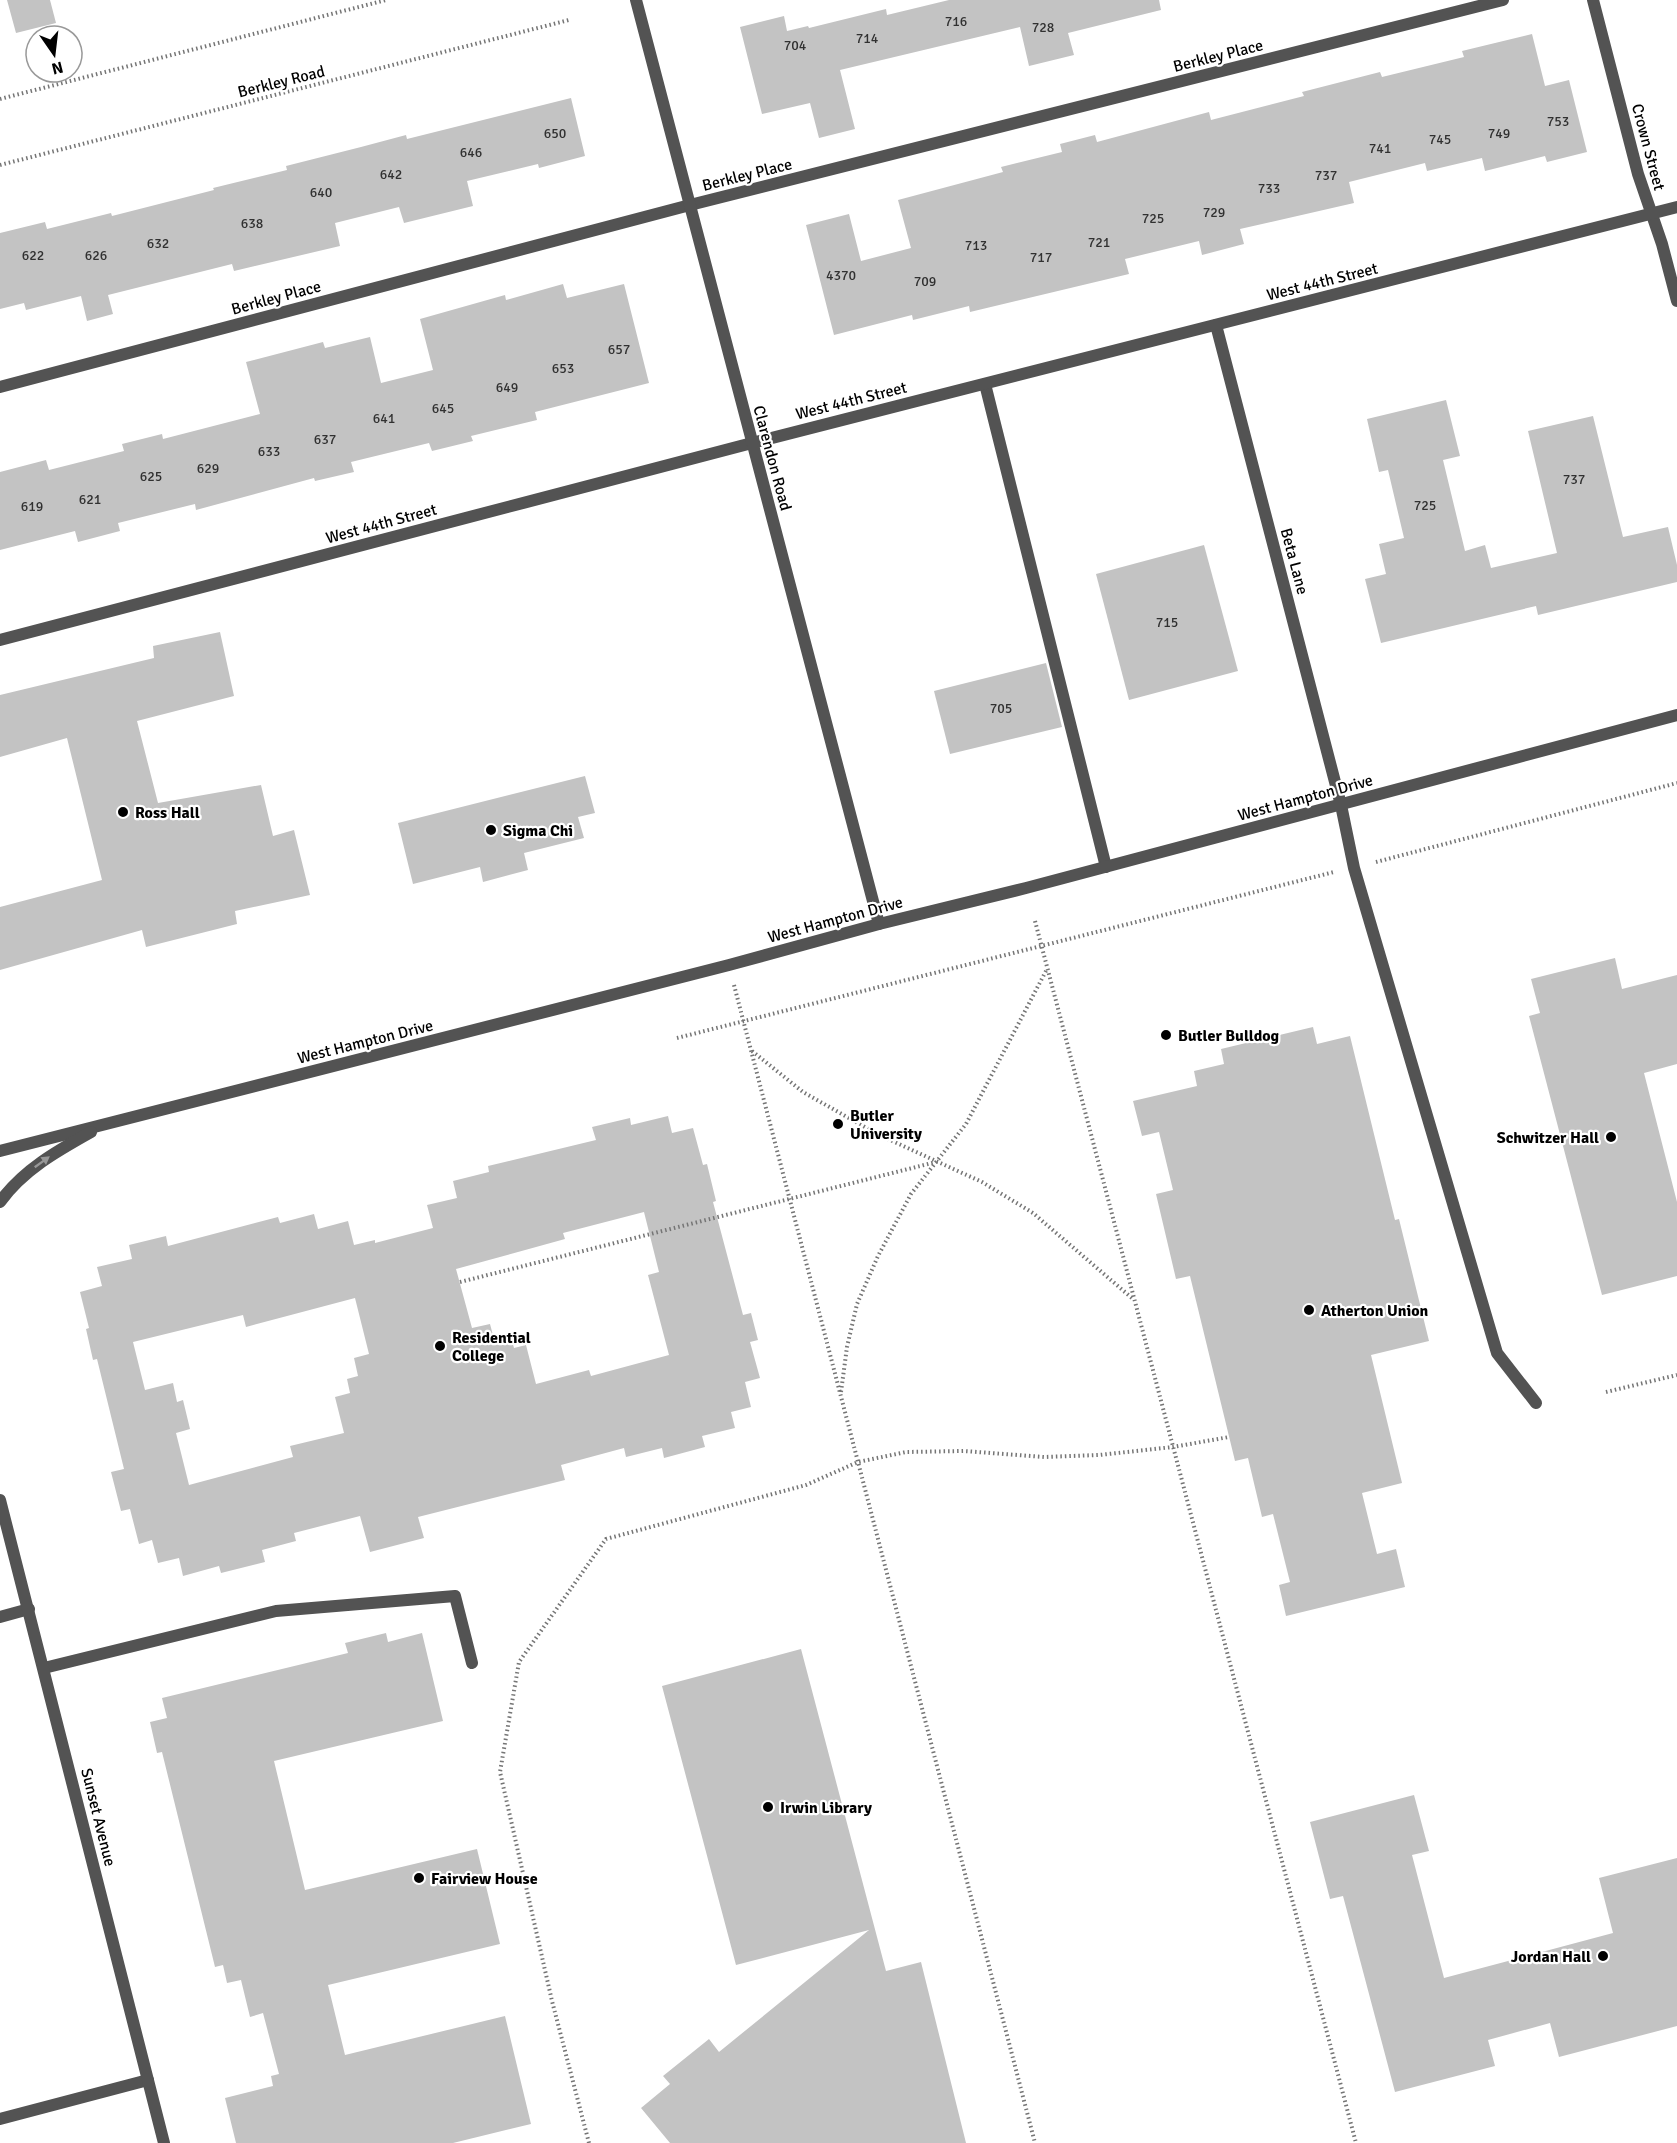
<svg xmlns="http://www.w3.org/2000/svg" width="1677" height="2143" viewBox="0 0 1677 2143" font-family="Signika,sans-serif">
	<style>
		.building { fill: #c3c3c3; fill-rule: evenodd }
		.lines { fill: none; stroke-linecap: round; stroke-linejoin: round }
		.path { stroke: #757575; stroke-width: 4; stroke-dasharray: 1.5 3; stroke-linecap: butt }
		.service { stroke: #535353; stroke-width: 12 }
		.minor { stroke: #535353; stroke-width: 12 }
		.tertiary { stroke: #535353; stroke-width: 12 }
		.oneway { fill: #989898 }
		.poi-dot { fill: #000; stroke: #fff; stroke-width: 2 }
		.labels { text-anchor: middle; stroke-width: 4.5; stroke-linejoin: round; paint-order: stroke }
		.number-label { font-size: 14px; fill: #313131 }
		.street-label { font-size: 16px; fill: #000; stroke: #fff }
		.poi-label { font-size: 16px; font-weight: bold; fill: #000; stroke: #fff; text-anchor: start }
	</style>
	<rect width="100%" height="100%" fill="#fff"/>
	<g class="building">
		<polygon points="7,0 50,0 56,23 16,33"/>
		<polygon points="949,0 1159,0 1161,10 1068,33 1074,55 1029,66 1020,27 840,70 855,129 819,138 810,103 762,114 740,27 784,16 787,31 808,26 809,28 886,9 887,15"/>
		<polygon points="1532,34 1545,86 1569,80 1587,152 1547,162 1545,156 1485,171 1482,158 1427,171 1425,163 1349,182 1354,203 1240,229 1244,244 1202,255 1199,241 1125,259 1129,274 970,312 969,306 913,320 912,315 834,335 806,225 849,214 861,261 911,248 898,200 1003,172 1001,167 1062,152 1060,144 1095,135 1097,142 1209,112 1211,120 1304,96 1302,92 1380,72 1382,77 1464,57 1462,51"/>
		<polygon points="571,98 585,156 539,168 538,164 467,181 473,206 404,223 399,207 335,223 340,246 234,271 232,264 108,295 113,314 87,321 81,296 26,310 24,303 0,309 0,233 45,222 47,229 111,213 112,216 214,190 213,188 287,170 286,166 361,147 406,135 407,139"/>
		<polygon points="563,284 567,298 624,284 649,383 535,412 537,420 471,436 473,441 432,451 429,443 351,462 354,472 315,481 314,478 196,510 195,504 118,523 120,531 78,542 75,531 0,550 0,472 46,460 49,470 124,451 122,444 162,434 163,439 260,414 246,362 323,342 325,348 370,337 381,383 433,370 420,319 505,295 506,300"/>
		<polygon points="1446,400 1460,456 1443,460 1465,551 1485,545 1491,568 1557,553 1528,431 1593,416 1623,537 1668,527 1677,565 1677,582 1538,615 1536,606 1381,643 1365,579 1386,574 1379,544 1404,538 1388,470 1379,472 1367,419"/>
		<polygon points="1204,545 1238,671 1129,700 1096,574"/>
		<polygon points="220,632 234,696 137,721 158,803 261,785 273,836 294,830 310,895 235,911 237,924 146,947 142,930 0,970 0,907 102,880 67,738 0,757 0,695 154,658 153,646"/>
		<polygon points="1046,663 1062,727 950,754 934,691"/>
		<polygon points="585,776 595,813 578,817 584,838 524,853 528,870 483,882 480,867 413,884 398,823"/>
		<polygon points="1615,958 1622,989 1677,975 1677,1064 1644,1073 1677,1202 1677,1276 1602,1295 1529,1016 1540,1013 1531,979"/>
		<polygon points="1313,1027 1317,1044 1350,1036 1395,1220 1399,1219 1429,1341 1371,1355 1402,1483 1362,1493 1377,1554 1396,1549 1405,1587 1286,1616 1279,1585 1290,1582 1273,1514 1262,1517 1248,1458 1235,1461 1190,1276 1176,1279 1156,1194 1173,1190 1159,1132 1142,1136 1133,1101 1197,1086 1194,1071 1224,1064 1221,1049"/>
		<path d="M 668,1116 L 672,1133 L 693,1128 L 703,1165 L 707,1164 L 716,1201 L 713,1202 L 743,1315 L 751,1313 L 758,1340 L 750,1342 L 760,1378 L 745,1382 L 751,1407 L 731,1412 L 735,1428 L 702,1436 L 705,1447 L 664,1458 L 662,1448 L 626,1457 L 624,1448 L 561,1465 L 565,1480 L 418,1517 L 424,1538 L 370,1552 L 360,1516 L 294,1533 L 296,1541 L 262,1550 L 265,1562 L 221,1573 L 219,1566 L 183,1576 L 179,1558 L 158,1563 L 152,1540 L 139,1544 L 130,1509 L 121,1511 L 111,1472 L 124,1469 L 97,1359 L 93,1360 L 86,1329 L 89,1328 L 80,1292 L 102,1286 L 97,1267 L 132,1259 L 129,1245 L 166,1236 L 168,1246 L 278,1217 L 280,1223 L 314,1214 L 318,1229 L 348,1221 L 354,1245 L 375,1240 L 375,1243 L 433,1228 L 427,1205 L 457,1198 L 453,1181 L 489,1172 L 488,1166 L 596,1140 L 592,1127 L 630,1118 L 631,1125 ZM 644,1212 L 659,1272 L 648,1275 L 669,1355 L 591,1376 L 589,1370 L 536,1384 L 526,1345 L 514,1348 L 510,1334 L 494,1339 L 490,1324 L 472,1328 L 456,1269 L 565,1239 L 563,1233 ZM 355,1298 L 369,1354 L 354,1358 L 358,1376 L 347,1379 L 350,1393 L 335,1397 L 344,1433 L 290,1446 L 293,1457 L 189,1485 L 176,1433 L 190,1429 L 183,1400 L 177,1402 L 173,1383 L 145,1390 L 133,1342 L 243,1315 L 246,1327 Z"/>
		<polygon points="386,1633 388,1642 422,1633 443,1721 274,1761 305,1890 477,1849 500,1944 328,1985 345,2055 505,2016 531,2124 453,2143 236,2143 225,2098 273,2086 271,2076 279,2074 263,2013 250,2017 241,1980 227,1983 223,1965 215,1967 162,1752 157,1753 150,1722 167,1718 162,1698 348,1653 345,1643"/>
		<polygon points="801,1649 886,1971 921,1962 966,2143 670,2143 641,2108 670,2084 663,2076 709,2039 719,2052 869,1930 736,1965 662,1686"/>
		<polygon points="1414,1795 1429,1851 1412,1855 1444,1978 1613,1933 1599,1878 1677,1858 1677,2026 1559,2057 1550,2023 1488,2040 1495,2066 1395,2092 1343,1896 1330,1899 1310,1822"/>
	</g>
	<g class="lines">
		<g class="path">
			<polyline points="0,99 386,0"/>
			<polyline points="0,165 569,20"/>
			<polyline points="1376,862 1677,783"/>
			<polyline points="1035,921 1356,2143"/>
			<polyline points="734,985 1035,2143"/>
			<polyline points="677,1038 1334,872"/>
			<polyline points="752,1051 803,1092 877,1134 982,1182 1033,1213 1133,1299"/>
			<polyline points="460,1282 936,1162"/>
			<polyline points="841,1392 847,1347 857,1304 878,1256 911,1194 966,1124 1047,969"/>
			<polyline points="1606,1392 1677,1375"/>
			<polyline points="589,2143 552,2001 500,1772 519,1662 606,1539 806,1485 858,1462 906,1452 964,1451 1044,1457 1099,1455 1173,1447 1229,1437"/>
		</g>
		<g class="service">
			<polyline points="985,384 1106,867"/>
			<polyline points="0,387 690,205 1503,0"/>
			<polyline points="1341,805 1354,868 1497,1353 1536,1403"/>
			<polyline points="44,1668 276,1611 455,1596 472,1663"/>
		</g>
		<g class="minor">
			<polyline points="1593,0 1638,174 1662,244 1677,301"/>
			<polyline points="1216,325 1341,805"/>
			<polyline points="0,640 752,443 1677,207"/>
			<polyline points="0,1617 29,1609"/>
			<polyline points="0,2119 148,2080"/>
		</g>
		<g class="tertiary">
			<polyline points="636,0 879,924"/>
			<polyline points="0,1151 729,965 879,924 1026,888 1677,715"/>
			<path d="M 0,1202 C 23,1170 57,1151 91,1132"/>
			<polyline points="0,1500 164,2143"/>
		</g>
	</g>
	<defs><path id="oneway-solid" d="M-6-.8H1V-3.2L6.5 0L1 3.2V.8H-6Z" transform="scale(1.5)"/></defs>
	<use class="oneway" href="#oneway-solid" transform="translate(42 1162) rotate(-36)"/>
	<g class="poi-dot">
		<circle cx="123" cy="812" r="6"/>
		<circle cx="491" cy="830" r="6"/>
		<circle cx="1166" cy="1035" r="6"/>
		<circle cx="838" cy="1124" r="6"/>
		<circle cx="1611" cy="1137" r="6"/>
		<circle cx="1309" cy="1310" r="6"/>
		<circle cx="440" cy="1346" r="6"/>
		<circle cx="768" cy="1807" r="6"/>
		<circle cx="419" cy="1878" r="6"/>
		<circle cx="1603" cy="1956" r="6"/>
	</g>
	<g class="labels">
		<g class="number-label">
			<text x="956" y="26">716</text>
			<text x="1043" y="32">728</text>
			<text x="867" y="43">714</text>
			<text x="795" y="50">704</text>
			<text x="1558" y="126">753</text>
			<text x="555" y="138">650</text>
			<text x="1499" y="138">749</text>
			<text x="1440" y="144">745</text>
			<text x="1380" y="153">741</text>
			<text x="471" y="157">646</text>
			<text x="391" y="179">642</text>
			<text x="1326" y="180">737</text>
			<text x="1269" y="193">733</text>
			<text x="321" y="197">640</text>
			<text x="1214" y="217">729</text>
			<text x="1153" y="223">725</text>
			<text x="252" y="228">638</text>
			<text x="1099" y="247">721</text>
			<text x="158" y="248">632</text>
			<text x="976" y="250">713</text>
			<text x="33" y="260">622</text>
			<text x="96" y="260">626</text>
			<text x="1041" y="262">717</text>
			<text x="841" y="280">4370</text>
			<text x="925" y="286">709</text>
			<text x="619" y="354">657</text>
			<text x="563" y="373">653</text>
			<text x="507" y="392">649</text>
			<text x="443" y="413">645</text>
			<text x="384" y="423">641</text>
			<text x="325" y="444">637</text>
			<text x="269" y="456">633</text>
			<text x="208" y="473">629</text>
			<text x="151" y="481">625</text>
			<text x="1574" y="484">737</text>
			<text x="90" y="504">621</text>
			<text x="1425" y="510">725</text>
			<text x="32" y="511">619</text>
			<text x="1167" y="627">715</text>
			<text x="1001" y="713">705</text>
		</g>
		<g class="street-label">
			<text transform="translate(1218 55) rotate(-14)" y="6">Berkley Place</text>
			<text transform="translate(281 81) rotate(-14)" y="6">Berkley Road</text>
			<text transform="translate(1649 147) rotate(75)" y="6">Crown Street</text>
			<text transform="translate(747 174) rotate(-14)" y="6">Berkley Place</text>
			<text transform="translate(1322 281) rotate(-14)" y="6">West 44th Street</text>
			<text transform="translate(276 297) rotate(-15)" y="6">Berkley Place</text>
			<text transform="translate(851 400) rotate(-14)" y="6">West 44th Street</text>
			<text transform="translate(773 458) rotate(75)" y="6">Clarendon Road</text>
			<text transform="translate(381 523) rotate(-15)" y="6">West 44th Street</text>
			<text transform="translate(1295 561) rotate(75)" y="6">Beta Lane</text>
			<text transform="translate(1305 797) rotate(-15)" y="6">West Hampton Drive</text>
			<text transform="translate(835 919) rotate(-15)" y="6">West Hampton Drive</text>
			<text transform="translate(365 1041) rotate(-14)" y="6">West Hampton Drive</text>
			<text transform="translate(99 1817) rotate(76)" y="6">Sunset Avenue</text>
		</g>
		<g class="poi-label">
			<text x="135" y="818">Ross Hall</text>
			<text x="503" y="836">Sigma Chi</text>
			<text x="1178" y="1041">Butler Bulldog</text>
			<text x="850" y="1121">Butler<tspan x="850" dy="18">University</tspan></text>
			<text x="1599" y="1143" text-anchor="end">Schwitzer Hall</text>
			<text x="1321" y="1316">Atherton Union</text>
			<text x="452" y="1343">Residential<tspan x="452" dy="18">College</tspan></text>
			<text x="780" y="1813">Irwin Library</text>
			<text x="431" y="1884">Fairview House</text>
			<text x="1591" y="1962" text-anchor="end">Jordan Hall</text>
		</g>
	</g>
	<g transform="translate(54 54) rotate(166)"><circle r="28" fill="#ffffff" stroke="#999999" stroke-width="1.5"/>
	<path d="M0-4.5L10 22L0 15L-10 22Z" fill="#000000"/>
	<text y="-9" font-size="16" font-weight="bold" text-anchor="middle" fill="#000000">N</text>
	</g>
</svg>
